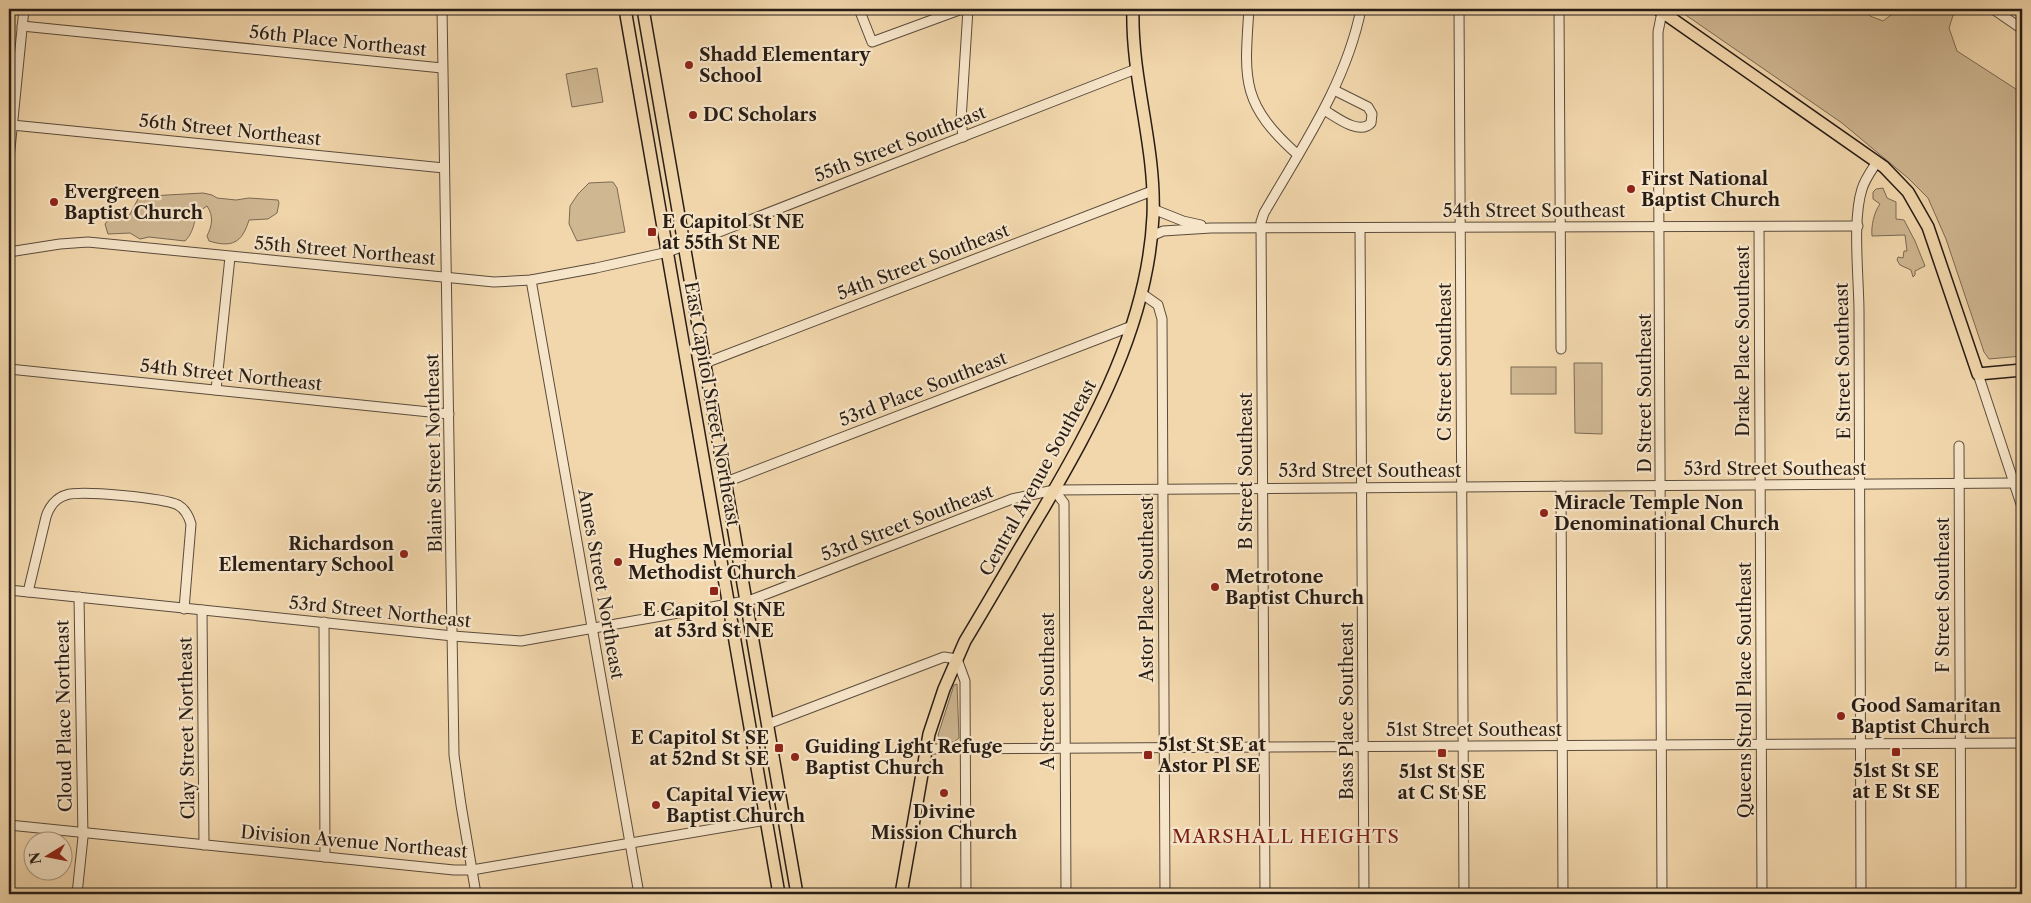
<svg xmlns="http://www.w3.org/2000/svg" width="2031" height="903" viewBox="0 0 2031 903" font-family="'Libre Caslon Text',serif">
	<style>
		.green { fill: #cfb792; stroke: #7b6a54 }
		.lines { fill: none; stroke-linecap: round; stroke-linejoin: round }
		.minor-casing { stroke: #5a4c3c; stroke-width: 11 }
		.major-casing { stroke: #271d16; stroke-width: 14 }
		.minor { stroke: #f7e5c9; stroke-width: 9 }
		.major { stroke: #f2d7ac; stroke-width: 11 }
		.poi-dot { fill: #8f2418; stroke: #f7e5c9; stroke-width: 2 }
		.labels { text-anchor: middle; stroke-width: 4.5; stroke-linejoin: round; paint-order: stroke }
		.street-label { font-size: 18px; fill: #271d16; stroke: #f7e5c9 }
		.poi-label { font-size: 18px; font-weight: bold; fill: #271d16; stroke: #f7e5c9; text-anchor: start }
		.neighbourhood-label { font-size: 19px; letter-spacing: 1px; fill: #7a1f14; stroke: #f7e5c9 }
	</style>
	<rect width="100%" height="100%" fill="#f2d7ac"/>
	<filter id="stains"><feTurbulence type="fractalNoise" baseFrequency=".004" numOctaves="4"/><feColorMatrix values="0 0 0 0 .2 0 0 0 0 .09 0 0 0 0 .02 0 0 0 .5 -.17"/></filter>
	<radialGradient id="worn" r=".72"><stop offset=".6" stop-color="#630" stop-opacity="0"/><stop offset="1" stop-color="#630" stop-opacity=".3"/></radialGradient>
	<g class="green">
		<polygon points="1677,9 1865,9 1870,16 1883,21 1899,9 1955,9 1949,28 1957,51 2022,93 2022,356 1989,359 1984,352 1946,239 1928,198 1908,178 1842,123"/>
		<polygon points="597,68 603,102 572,107 566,74"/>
		<polygon points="609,182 613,182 617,188 625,232 577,241 569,224 570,206 578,194 589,183"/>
		<path d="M 1883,188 L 1887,198 L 1896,202 L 1896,219 L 1904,220 L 1915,241 L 1925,266 L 1915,271 L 1915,275 L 1913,277 L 1911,270 L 1900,265 L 1897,260 L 1898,257 L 1903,258 L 1904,251 L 1907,251 L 1905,235 L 1872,236 C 1871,226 1874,212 1880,204 L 1873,199 L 1873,192 L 1876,189 Z"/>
		<path d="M 145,193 L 150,196 L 203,193 L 212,195 L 217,198 L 236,200 L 249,198 L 278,200 L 279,203 L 277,213 L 268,219 L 249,220 C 242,243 232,248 209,241 L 207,236 C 212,226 214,216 207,206 C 190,216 198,228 185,241 L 149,237 L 140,239 L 130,233 L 108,234 L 105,224 L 109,219 L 129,216 L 138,199 Z"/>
		<polygon points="1602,363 1602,434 1575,433 1574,363"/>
		<rect x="1511" y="367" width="45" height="27"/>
		<polygon points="957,684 959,738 954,742 941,742 938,735 954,685"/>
	</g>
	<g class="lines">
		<g class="minor-casing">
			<g id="minor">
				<polyline points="442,9 454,755 461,805 476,894"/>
				<polyline points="859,9 872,42 962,9"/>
				<path d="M 1249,9 C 1244,81 1241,104 1298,155"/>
				<polyline points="1459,9 1464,894"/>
				<polyline points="1559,9 1561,349"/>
				<polyline points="1993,9 2022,29"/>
				<polyline points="22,26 442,68"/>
				<path d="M 1324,110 C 1335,116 1359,136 1371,123 L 1372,114 L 1368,107 L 1334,90"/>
				<polyline points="12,125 444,168"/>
				<polyline points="963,137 961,120 968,9"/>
				<polyline points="9,159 24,9"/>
				<polyline points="1153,209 1183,221 1201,225"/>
				<polyline points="1759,227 1762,894"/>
				<polyline points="1360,228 1364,894"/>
				<polyline points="1152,236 1163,231 1211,228 1858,226"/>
				<polyline points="9,252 60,244 88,242 494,282 531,280 596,268 668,252 1136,69"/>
				<polyline points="531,280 639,894"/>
				<polyline points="1141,293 1158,305 1162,319 1165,894"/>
				<polyline points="705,363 1152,191"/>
				<polyline points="9,369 449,414"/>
				<polyline points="1978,374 2022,507"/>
				<polyline points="216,390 230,257"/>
				<polyline points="1959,446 1961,894"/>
				<polyline points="726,482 1132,326"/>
				<polyline points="1561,486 1563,894"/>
				<polyline points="1054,490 1064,503 1066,894"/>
				<polyline points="9,590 453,636 521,641 751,600 1012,499 1054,490 2014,483"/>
				<path d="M 28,592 L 46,517 C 49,507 56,498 66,495 C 81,490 164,498 178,505 C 185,509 189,517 191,524 L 184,609"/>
				<polyline points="202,610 204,845"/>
				<polyline points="324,622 325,857"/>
				<polyline points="768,724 944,657 957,659 965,681 966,894"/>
				<polyline points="926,749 2022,743"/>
				<polyline points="9,825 454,870 472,870 784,817"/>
				<polyline points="77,894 83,837 79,597"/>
				<path d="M 1265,894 L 1261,222 L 1264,213 C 1302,147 1346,84 1361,9"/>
				<polyline points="1662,894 1658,32 1662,12"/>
				<path d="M 1861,894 L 1859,312 C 1859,279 1852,220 1862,189 C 1865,179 1871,171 1877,162"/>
			</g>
		</g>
		<g class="major-casing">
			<g id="major">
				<polyline points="625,9 779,894"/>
				<polyline points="643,9 797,894"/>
				<polyline points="1658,9 1884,167 1908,192 1928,227 1978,374 2022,370"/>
				<path d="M 901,894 L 929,734 L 944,689 L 965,641 C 991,598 1016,554 1042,511 C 1095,420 1148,324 1153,216 C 1156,146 1131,79 1133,9"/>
			</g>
		</g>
		<use href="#minor" class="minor"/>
		<use href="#major" class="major"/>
	</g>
	<g class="poi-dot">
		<circle cx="689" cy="65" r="5"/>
		<circle cx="693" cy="115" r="5"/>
		<circle cx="1631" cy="189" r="5"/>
		<circle cx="54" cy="202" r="5"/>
		<rect x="647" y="227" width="10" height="10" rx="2.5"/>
		<circle cx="1544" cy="513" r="5"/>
		<circle cx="404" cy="554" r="5"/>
		<circle cx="618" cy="562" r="5"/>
		<circle cx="1215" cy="587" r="5"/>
		<rect x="709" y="586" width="10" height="10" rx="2.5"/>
		<circle cx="1841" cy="716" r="5"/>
		<rect x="774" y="743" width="10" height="10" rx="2.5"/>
		<rect x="1891" y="747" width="10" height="10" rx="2.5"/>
		<rect x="1437" y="748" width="10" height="10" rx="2.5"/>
		<rect x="1143" y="750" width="10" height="10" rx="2.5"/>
		<circle cx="795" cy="757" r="5"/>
		<circle cx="944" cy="793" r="5"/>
		<circle cx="656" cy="805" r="5"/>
	</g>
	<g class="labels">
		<g class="street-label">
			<text transform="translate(338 41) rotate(6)" y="6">56th Place Northeast</text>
			<text transform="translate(230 130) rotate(6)" y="6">56th Street Northeast</text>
			<text transform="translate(900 144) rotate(-21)" y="6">55th Street Southeast</text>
			<text x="1534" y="217">54th Street Southeast</text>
			<text transform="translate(345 251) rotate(5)" y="6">55th Street Northeast</text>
			<text transform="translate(923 262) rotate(-21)" y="6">54th Street Southeast</text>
			<text transform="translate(1743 341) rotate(-90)" y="6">Drake Place Southeast</text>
			<text transform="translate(1843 361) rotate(-91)" y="6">E Street Southeast</text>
			<text transform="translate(1445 362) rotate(-90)" y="6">C Street Southeast</text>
			<text transform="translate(231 375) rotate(6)" y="6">54th Street Northeast</text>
			<text transform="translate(923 389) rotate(-21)" y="6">53rd Place Southeast</text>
			<text transform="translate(1645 393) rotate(-90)" y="6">D Street Southeast</text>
			<text transform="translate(712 404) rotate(80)" y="6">East Capitol Street Northeast</text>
			<text transform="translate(434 453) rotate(-91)" y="6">Blaine Street Northeast</text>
			<text x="1775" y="475">53rd Street Southeast</text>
			<text transform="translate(1246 471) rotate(-90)" y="6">B Street Southeast</text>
			<text x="1370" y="477">53rd Street Southeast</text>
			<text transform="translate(1038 478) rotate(-61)" y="6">Central Avenue Southeast</text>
			<text transform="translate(907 523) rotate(-21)" y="6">53rd Street Southeast</text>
			<text transform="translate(601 584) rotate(80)" y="6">Ames Street Northeast</text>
			<text transform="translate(1147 589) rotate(-90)" y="6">Astor Place Southeast</text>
			<text transform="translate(1943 595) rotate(-90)" y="6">F Street Southeast</text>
			<text transform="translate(380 612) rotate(6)" y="6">53rd Street Northeast</text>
			<text transform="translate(1745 690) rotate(-90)" y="6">Queens Stroll Place Southeast</text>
			<text transform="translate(1048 691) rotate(-90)" y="6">A Street Southeast</text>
			<text transform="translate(1347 711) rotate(-90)" y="6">Bass Place Southeast</text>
			<text transform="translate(64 716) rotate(-91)" y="6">Cloud Place Northeast</text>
			<text transform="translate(187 728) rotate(-91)" y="6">Clay Street Northeast</text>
			<text x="1474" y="736">51st Street Southeast</text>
			<text transform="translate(354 842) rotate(5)" y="6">Division Avenue Northeast</text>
		</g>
		<g class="poi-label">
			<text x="699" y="61">Shadd Elementary<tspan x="699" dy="21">School</tspan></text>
			<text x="703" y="121">DC Scholars</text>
			<text x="1641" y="185">First National<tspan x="1641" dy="21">Baptist Church</tspan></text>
			<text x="64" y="198">Evergreen<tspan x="64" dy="21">Baptist Church</tspan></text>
			<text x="662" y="228">E Capitol St NE<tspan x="662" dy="21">at 55th St NE</tspan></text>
			<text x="1554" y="509">Miracle Temple Non<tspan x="1554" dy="21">Denominational Church</tspan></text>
			<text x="394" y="550" text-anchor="end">Richardson<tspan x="394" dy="21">Elementary School</tspan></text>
			<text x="628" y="558">Hughes Memorial<tspan x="628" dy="21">Methodist Church</tspan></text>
			<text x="1225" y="583">Metrotone<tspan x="1225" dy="21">Baptist Church</tspan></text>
			<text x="714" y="616" text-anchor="middle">E Capitol St NE<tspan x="714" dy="21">at 53rd St NE</tspan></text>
			<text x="1851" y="712">Good Samaritan<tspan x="1851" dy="21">Baptist Church</tspan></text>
			<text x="769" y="744" text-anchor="end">E Capitol St SE<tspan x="769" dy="21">at 52nd St SE</tspan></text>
			<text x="1158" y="751">51st St SE at<tspan x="1158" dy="21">Astor Pl SE</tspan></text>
			<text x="805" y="753">Guiding Light Refuge<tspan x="805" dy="21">Baptist Church</tspan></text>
			<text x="1896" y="777" text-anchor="middle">51st St SE<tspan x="1896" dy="21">at E St SE</tspan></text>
			<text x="1442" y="778" text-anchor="middle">51st St SE<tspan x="1442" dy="21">at C St SE</tspan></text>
			<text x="666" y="801">Capital View<tspan x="666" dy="21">Baptist Church</tspan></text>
			<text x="944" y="818" text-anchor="middle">Divine<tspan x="944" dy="21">Mission Church</tspan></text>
		</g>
		<g class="neighbourhood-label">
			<text x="1286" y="843">MARSHALL HEIGHTS</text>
		</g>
	</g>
	<rect width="2031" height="903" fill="none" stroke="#f2d7ac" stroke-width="30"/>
	<rect x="10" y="10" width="2011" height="883" fill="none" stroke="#271d16" stroke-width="2.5"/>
	<rect x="15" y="15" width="2001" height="873" fill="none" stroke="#271d16"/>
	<g transform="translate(48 856) rotate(260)"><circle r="24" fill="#f7e5c9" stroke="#a49581"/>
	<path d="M0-4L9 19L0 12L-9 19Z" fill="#8f2418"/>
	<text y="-8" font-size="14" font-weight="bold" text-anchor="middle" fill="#271d16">N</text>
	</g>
	<rect width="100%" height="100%" filter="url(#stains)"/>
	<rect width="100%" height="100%" fill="url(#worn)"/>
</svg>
